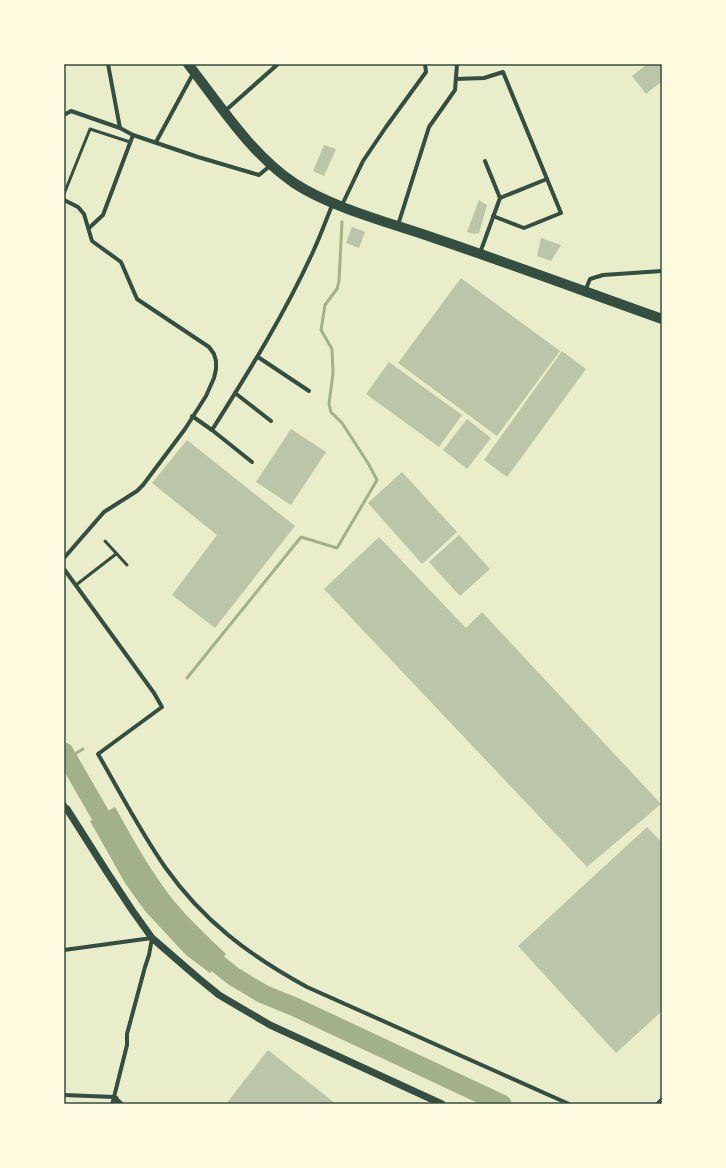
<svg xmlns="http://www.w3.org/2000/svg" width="726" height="1168" viewBox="0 0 726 1168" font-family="Helvetica,sans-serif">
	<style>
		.water { fill: #a3b18a }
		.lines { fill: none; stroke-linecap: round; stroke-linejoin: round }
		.stream { stroke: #a3b18a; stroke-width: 3 }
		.river { stroke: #a3b18a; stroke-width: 19 }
		.building { fill: #bcc5a7 }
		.service { stroke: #344e41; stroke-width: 3 }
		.minor { stroke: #344e41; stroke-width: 4 }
		.tertiary { stroke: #344e41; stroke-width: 7 }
		.secondary { stroke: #344e41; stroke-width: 8 }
		.primary { stroke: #344e41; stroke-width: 10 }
		.neatline { fill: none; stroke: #344e41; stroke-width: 1.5 }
	</style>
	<rect width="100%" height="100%" fill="#e9edc9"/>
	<path class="water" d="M 115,807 C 133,839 151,872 174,901 C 190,920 208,937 226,954 L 210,973 L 186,955 L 145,911 L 125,883 L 90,821 Z"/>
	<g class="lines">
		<g class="stream">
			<polyline points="187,678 301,537 337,548 377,480 368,463 342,423 331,412 329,404 333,373 332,349 321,330 325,305 337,289 339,281 342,222"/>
			<polyline points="68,758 83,749"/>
		</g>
		<g class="river">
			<polyline points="64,752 113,837"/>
			<polyline points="197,947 233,976 263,994 295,1007 502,1104"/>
		</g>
	</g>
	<g class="building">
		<polygon points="647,64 662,64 662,81 646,94 632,76"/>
		<polygon points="324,145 336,149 324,176 313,171"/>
		<polygon points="479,200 487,205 479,233 474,234 467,232"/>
		<polygon points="352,227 365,232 359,248 346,243"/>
		<polygon points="541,238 561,245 551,261 537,256"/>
		<polygon points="461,278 560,351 497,436 398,363"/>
		<polygon points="562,351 586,369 507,477 484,460"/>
		<polygon points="389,362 462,415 439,447 366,394"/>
		<polygon points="467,419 491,438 467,469 443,450"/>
		<polygon points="291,429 326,452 291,505 256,482"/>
		<polygon points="187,440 295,526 215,628 172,595 217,535 152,483"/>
		<polygon points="402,472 457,532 422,564 368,503"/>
		<polygon points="459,535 490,569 460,596 429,562"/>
		<polygon points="379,537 466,628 482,612 661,804 587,867 324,589"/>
		<polygon points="647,827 662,843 662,1011 616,1053 518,946"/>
		<polygon points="268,1050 336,1104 226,1104"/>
	</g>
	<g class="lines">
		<g class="service">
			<polyline points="64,194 90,129 130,142"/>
			<polyline points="105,541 127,565"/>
			<polyline points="76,585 116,554"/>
		</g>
		<g class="minor">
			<polyline points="108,64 120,128"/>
			<polyline points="456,79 484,78 503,72 561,213 524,228 493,216"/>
			<polyline points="225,111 278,64"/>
			<polyline points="64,115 71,111 120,128 133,135 198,157 259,175 271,165"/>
			<polyline points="156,142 194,72"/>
			<polyline points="500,198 547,179"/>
			<polyline points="64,200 78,207 84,214 92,241 121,262 137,299 209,347 214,354 216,361 216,369 214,378 206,396 185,429 143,485 137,491 104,512 64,558"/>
			<polyline points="342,205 363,161 386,127 426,72 425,64"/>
			<polyline points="398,225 429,127 455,90 457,64"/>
			<polyline points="89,228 103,215 133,135"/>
			<polyline points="480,253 500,198 485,161"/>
			<polyline points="585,291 590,279 603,275 662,271"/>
			<polyline points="258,357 309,391"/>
			<polyline points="235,393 271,421"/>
			<polyline points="192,416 212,430 252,462"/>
			<path d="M 212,430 C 248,373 284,315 312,254 C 320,237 326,220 333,203"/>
			<path d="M 64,569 L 154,693 L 162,707 L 98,754 C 120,792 140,831 165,867 C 203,921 250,956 307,987 L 569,1104"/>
			<polyline points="64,803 67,809 66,809"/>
			<polyline points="64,950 152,938 149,955 145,967 127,1034 127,1045 114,1097"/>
			<polyline points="64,1095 114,1097 122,1104"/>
		</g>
		<g class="tertiary">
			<polyline points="67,809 107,872 132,910 152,938 197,977 219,995 270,1025 442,1104"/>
			<polyline points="114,1104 115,1099"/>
		</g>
		<polyline class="secondary" points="660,1104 662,1102"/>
		<path class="primary" d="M 188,64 C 220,105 250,153 294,183 C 332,208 391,223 434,238 C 511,264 586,292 662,319"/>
	</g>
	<rect width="726" height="1168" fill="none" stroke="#fefae0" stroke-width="130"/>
	<rect x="65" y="65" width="596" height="1038" class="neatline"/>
</svg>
